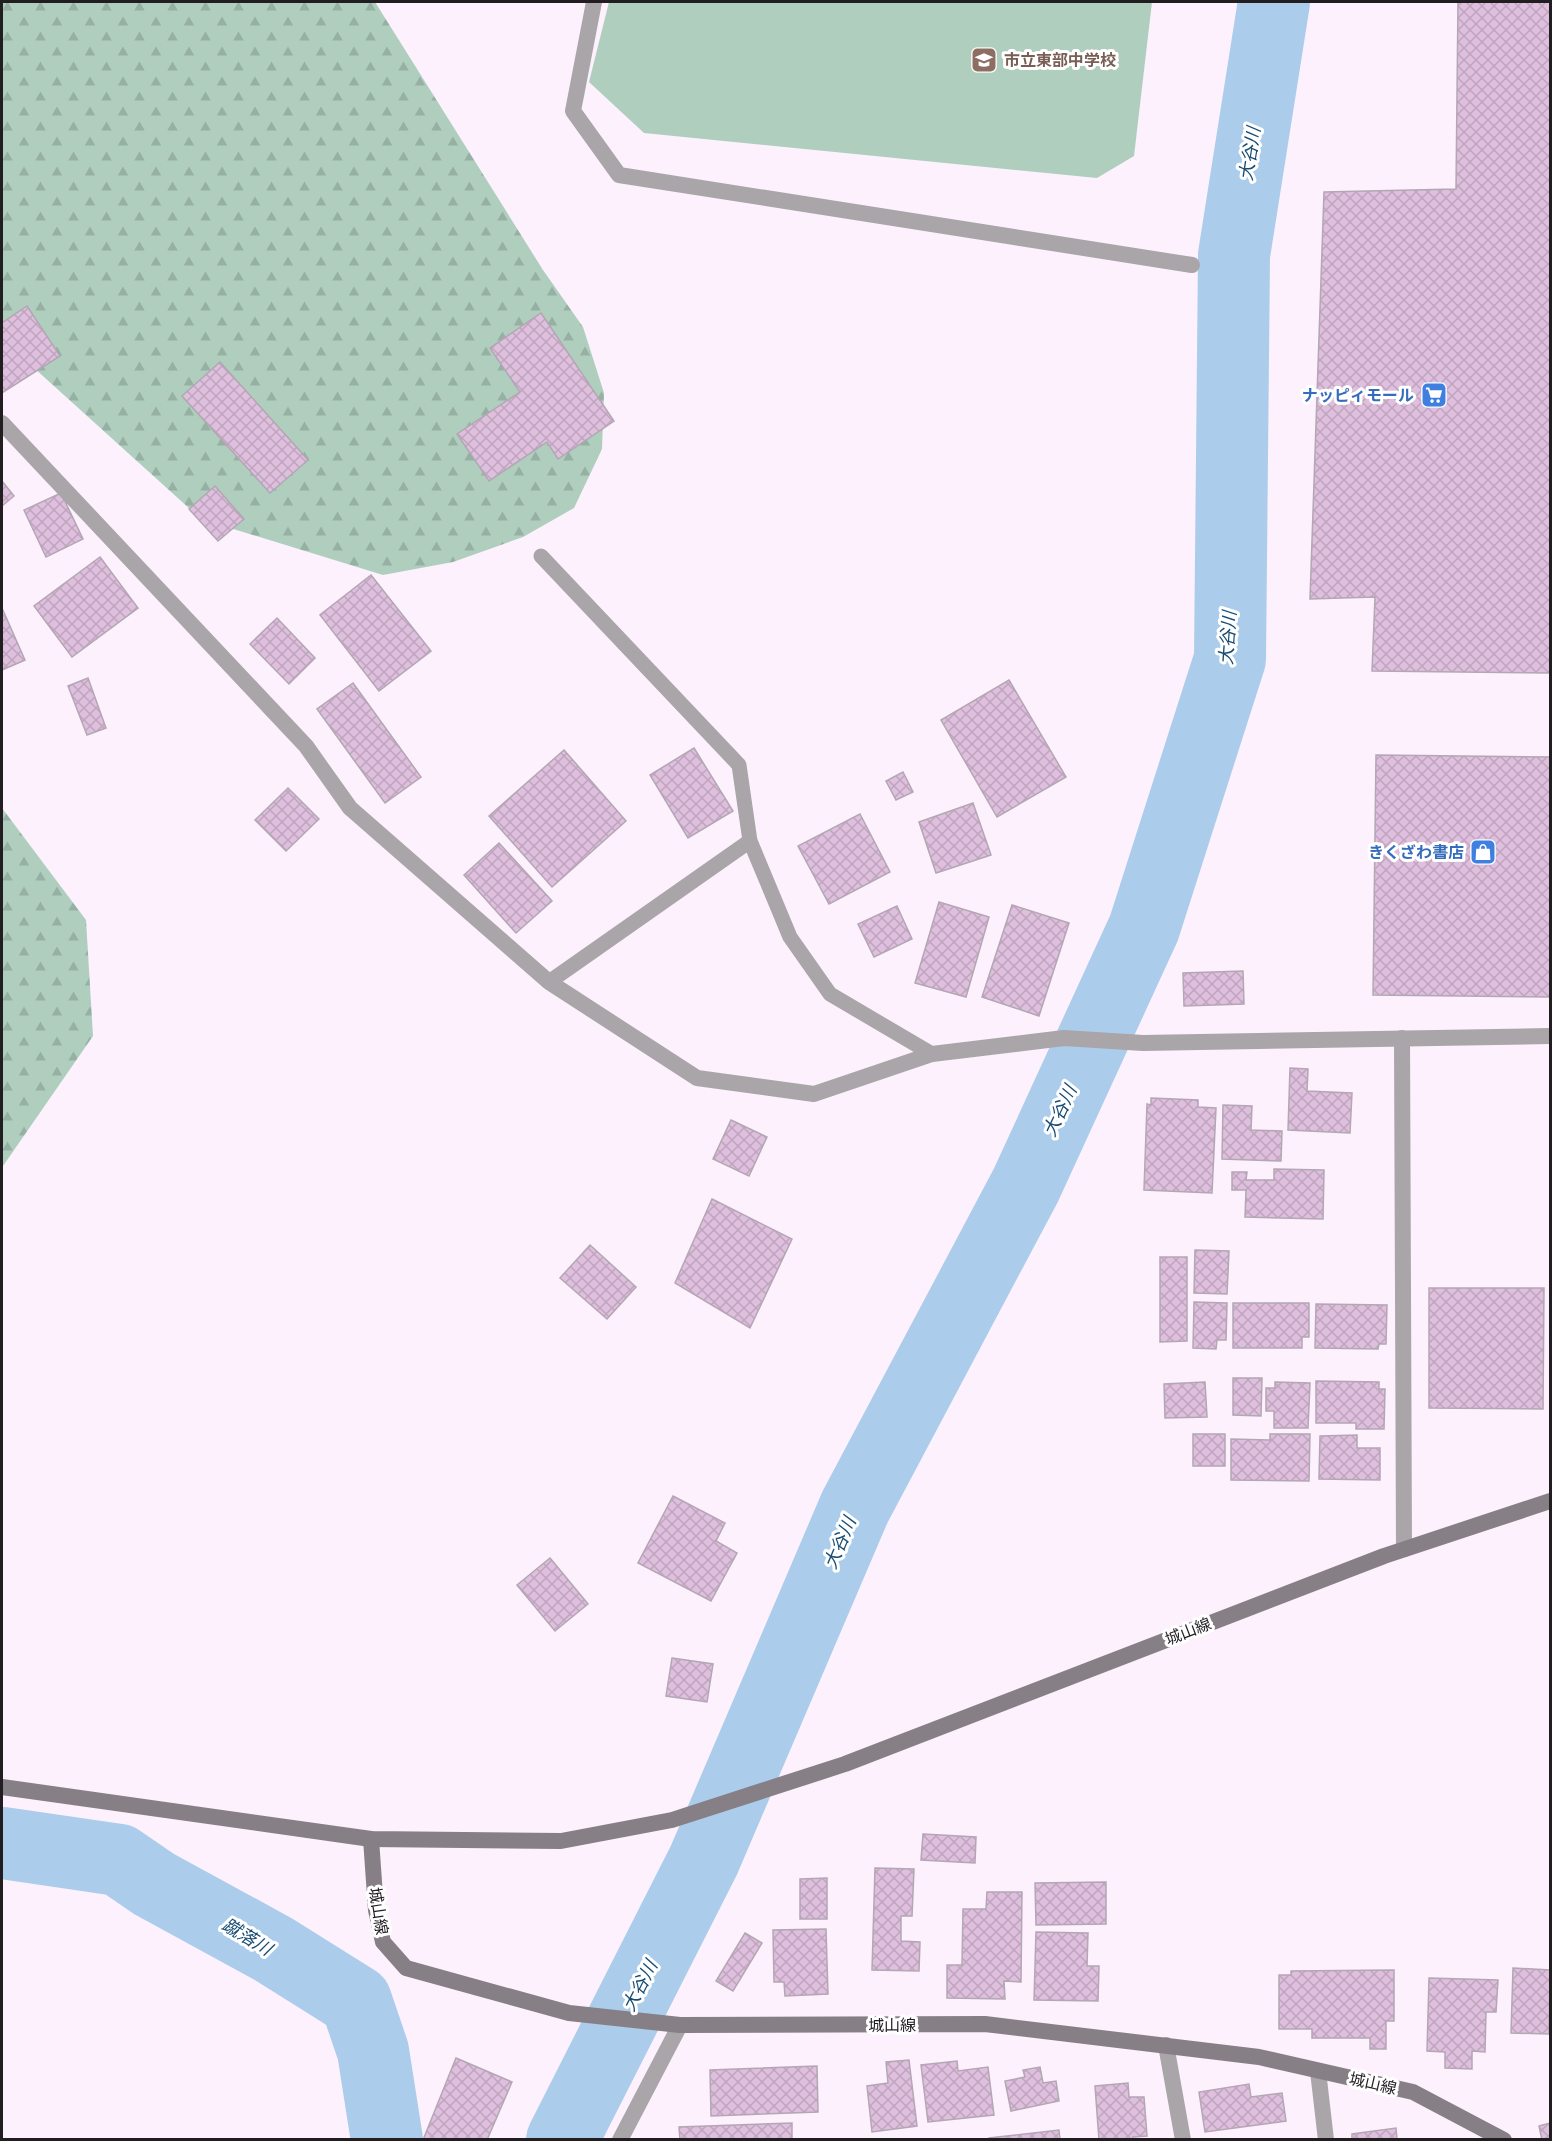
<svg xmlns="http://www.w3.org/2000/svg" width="1552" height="2141" viewBox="0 0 1552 2141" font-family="'Space Grotesk','Noto Sans JP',sans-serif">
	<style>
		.forest { fill: url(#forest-firs) }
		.garden { fill: #afcebe }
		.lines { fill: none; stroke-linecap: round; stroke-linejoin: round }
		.river { stroke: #abcdeb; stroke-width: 72 }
		.building { fill: url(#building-cross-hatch); stroke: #b2a7b2; stroke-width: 1.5 }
		.service { stroke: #aaa5a9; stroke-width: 15 }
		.minor { stroke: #aaa5a9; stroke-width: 16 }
		.secondary { stroke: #867f85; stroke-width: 16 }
		.labels { text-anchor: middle; stroke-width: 6; stroke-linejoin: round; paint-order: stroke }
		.education-label { font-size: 16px; font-weight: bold; fill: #785e54; stroke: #fff; text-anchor: start }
		.shop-label { font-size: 16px; font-weight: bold; fill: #366cbe; stroke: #fff; text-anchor: end }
		.street-label { font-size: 16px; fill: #211d21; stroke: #fff }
		.water-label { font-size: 18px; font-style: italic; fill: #184c73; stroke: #fff }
	</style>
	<defs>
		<pattern id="forest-firs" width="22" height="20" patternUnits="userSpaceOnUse" patternTransform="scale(1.5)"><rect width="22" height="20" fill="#afcebe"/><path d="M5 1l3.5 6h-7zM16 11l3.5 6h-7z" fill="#96b0a3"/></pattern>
		<pattern id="building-cross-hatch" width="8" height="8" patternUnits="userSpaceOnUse" patternTransform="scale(1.5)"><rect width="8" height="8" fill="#dfbfde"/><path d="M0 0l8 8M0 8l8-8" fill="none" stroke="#bfa4be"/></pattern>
	</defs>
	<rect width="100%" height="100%" fill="#fcf1fc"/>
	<g class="forest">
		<polygon points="2,2 375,2 543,270 583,327 604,393 602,449 574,508 523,537 453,562 383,575 201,519 2,339"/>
		<polygon points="2,808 86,920 93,1036 3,1166"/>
	</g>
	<polygon class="garden" points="609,2 1152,2 1134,156 1097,178 644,133 589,82"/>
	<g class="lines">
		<g class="river">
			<polyline points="2,1843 119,1860 154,1884 273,1949 356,2001 373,2051 387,2140"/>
			<polyline points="562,2140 704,1860 855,1507 1026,1185 1144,928 1230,659 1234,255 1274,2"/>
		</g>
	</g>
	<g class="building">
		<polygon points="1458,2 1550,2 1550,673 1372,671 1375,597 1310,599 1324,192 1456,189"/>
		<polygon points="27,306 60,356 2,393 2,323"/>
		<polygon points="541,313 614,421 558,459 547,442 489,481 457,434 520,392 490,348"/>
		<polygon points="220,362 308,460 270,493 182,396"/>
		<polygon points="2,481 14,496 2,506"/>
		<polygon points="215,486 244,519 218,541 189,509"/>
		<polygon points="61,493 83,539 46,557 24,510"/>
		<polygon points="100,557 138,608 72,657 34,606"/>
		<polygon points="371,575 431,651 379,691 320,615"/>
		<polygon points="2,608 25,660 2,670"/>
		<polygon points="277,618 315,658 289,684 250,644"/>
		<polygon points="88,678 106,728 87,735 68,686"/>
		<polygon points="1009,680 1066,777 997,817 941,720"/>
		<polygon points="353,683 421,777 385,803 317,709"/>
		<polygon points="694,748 733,811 688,838 650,775"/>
		<polygon points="564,750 626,821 552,887 489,816"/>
		<polygon points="1376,755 1550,757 1550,997 1373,995"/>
		<polygon points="903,772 913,792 896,800 886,781"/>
		<polygon points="288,788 319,819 286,851 255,820"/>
		<polygon points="973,803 991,855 936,873 919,822"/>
		<polygon points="860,814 890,872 829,904 798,846"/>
		<polygon points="499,843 552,901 516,933 464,875"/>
		<polygon points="939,902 989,917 966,997 915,983"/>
		<polygon points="1012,905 1069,923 1039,1016 982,997"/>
		<polygon points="897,906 912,939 874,957 858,924"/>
		<polygon points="1243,971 1244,1004 1184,1006 1183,973"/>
		<polygon points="1290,1068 1308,1069 1307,1091 1352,1093 1350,1133 1288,1130"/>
		<polygon points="1151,1098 1198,1100 1198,1107 1216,1108 1212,1193 1144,1190 1147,1104 1151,1105"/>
		<polygon points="1223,1105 1252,1106 1251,1130 1282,1131 1281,1161 1222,1159"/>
		<polygon points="731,1120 767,1137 749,1176 713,1159"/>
		<polygon points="1274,1169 1324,1170 1323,1219 1245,1217 1246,1190 1232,1190 1232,1172 1247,1172 1246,1180 1274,1180"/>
		<polygon points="712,1199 792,1239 750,1328 675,1283"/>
		<polygon points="590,1245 636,1287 607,1319 560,1278"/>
		<polygon points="1195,1250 1229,1251 1227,1294 1194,1293"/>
		<polygon points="1160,1257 1187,1257 1187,1341 1160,1342"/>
		<polygon points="1429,1288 1544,1288 1543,1409 1429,1408"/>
		<polygon points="1194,1302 1227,1303 1226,1340 1217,1340 1216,1349 1193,1348"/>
		<polygon points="1233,1303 1309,1303 1309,1337 1302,1337 1302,1348 1233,1348"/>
		<polygon points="1316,1304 1387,1305 1386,1344 1379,1344 1378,1349 1315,1348"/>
		<polygon points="1233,1378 1262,1378 1261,1416 1233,1415"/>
		<polygon points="1316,1381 1379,1382 1379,1389 1385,1389 1384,1429 1356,1429 1356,1423 1316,1423"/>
		<polygon points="1205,1382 1207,1417 1165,1418 1164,1384"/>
		<polygon points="1275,1382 1310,1383 1308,1428 1274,1428 1274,1411 1266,1411 1266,1388 1275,1388"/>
		<rect x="1193" y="1434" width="32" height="32"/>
		<polygon points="1270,1434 1310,1434 1309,1481 1231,1480 1231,1439 1270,1440"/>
		<polygon points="1357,1435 1357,1448 1380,1448 1380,1480 1319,1479 1320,1436"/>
		<polygon points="673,1496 725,1523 716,1541 737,1553 711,1601 638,1563"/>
		<polygon points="550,1558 588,1604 555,1631 517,1585"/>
		<polygon points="672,1658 713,1664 707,1702 666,1696"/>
		<polygon points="923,1834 976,1837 975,1863 921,1860"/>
		<polygon points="875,1868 914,1869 912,1916 901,1916 901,1941 920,1942 919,1971 872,1970"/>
		<polygon points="827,1878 827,1919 800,1919 800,1879"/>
		<polygon points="1106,1882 1106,1924 1036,1925 1035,1883"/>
		<polygon points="987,1892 1022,1892 1021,1982 1004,1981 1005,1999 947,1998 947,1965 962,1965 963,1909 986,1909"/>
		<polygon points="826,1929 828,1994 785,1996 784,1982 774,1982 773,1930"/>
		<polygon points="1036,1932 1088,1933 1087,1966 1099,1966 1098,2001 1034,2000"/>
		<polygon points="745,1933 762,1943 733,1991 716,1981"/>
		<polygon points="1513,1968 1550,1970 1549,2034 1511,2033"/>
		<polygon points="1394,1970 1394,2021 1386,2021 1386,2049 1370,2049 1370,2038 1312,2038 1312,2029 1279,2029 1279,1975 1291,1975 1291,1971"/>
		<polygon points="1429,1978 1498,1980 1496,2012 1486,2012 1485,2052 1472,2051 1472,2069 1445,2068 1445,2052 1427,2051"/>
		<polygon points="456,2058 512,2082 487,2140 423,2140"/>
		<polygon points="909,2060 917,2126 872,2132 867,2086 888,2083 886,2062"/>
		<polygon points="957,2061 958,2071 988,2067 994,2115 928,2122 921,2065"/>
		<polygon points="817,2066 818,2112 711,2116 710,2070"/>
		<polygon points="1040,2067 1043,2083 1056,2081 1059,2101 1011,2111 1005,2081 1025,2077 1023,2070"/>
		<polygon points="1128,2083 1129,2097 1144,2097 1147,2136 1133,2137 1133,2140 1099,2140 1095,2086"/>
		<polygon points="1249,2084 1251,2097 1282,2093 1286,2121 1205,2132 1199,2092"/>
		<polygon points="792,2123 792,2140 680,2140 679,2127"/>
		<polygon points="1550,2123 1550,2140 1542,2140 1539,2126"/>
		<polygon points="1396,2128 1397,2140 1352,2140 1352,2134"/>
		<polygon points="1059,2130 1060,2140 989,2140 989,2138"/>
	</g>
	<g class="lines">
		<g class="service">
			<polyline points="541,556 739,765 750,841 790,937 830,994 932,1054"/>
			<polyline points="549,982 750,841"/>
		</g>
		<g class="minor">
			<polyline points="594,2 573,111 619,175 1192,265"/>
			<polyline points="2,423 306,746 350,808 549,982 697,1078 814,1094 932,1054 1064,1038 1143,1043 1550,1036"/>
			<polyline points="1402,1038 1404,1549"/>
			<polyline points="1166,2045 1183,2140"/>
			<polyline points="1318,2071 1326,2140"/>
			<polyline points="620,2140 680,2025"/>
		</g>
		<g class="secondary">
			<polyline points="2,1787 371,1839 561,1841 672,1820 845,1764 1384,1556 1550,1501"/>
			<polyline points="371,1839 376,1910 383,1942 406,1968 569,2013 680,2025 985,2024 1259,2057 1413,2092 1504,2140"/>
		</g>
	</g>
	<defs>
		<g id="school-square" transform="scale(1.35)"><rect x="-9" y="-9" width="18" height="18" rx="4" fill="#8d6e63" stroke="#fff"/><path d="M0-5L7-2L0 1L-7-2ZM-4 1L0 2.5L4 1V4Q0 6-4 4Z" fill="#fff"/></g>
		<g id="supermarket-square" transform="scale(1.35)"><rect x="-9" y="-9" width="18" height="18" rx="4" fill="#3f7fe0" stroke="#fff"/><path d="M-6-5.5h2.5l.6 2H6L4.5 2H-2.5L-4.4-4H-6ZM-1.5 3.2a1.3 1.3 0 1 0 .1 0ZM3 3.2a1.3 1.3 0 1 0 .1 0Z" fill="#fff"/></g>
		<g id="shop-square" transform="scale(1.35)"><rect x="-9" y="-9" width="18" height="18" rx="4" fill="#3f7fe0" stroke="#fff"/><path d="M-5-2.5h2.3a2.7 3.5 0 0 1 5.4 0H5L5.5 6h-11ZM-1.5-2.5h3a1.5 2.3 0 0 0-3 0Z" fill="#fff"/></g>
	</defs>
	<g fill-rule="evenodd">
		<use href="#school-square" x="984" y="60"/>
		<use href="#supermarket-square" x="1434" y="395"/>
		<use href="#shop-square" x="1483" y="852"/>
	</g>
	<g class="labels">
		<g class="education-label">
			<text x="1004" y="66">市立東部中学校</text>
		</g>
		<g class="shop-label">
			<text x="1414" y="401">ナッピィモール</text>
			<text x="1464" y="858">きくざわ書店</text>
		</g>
		<g class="street-label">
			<text transform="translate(1188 1631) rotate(-21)" y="6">城山線</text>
			<text transform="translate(379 1911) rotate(81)" y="6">城山線</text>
			<text x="892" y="2031">城山線</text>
			<text transform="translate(1373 2083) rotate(13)" y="6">城山線</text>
		</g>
		<g class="water-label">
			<text transform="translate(1250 154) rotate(-81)" y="6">大谷川</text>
			<text transform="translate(1228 638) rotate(-86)" y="6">大谷川</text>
			<text transform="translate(1060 1111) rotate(-65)" y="6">大谷川</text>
			<text transform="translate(840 1543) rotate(-67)" y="6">大谷川</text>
			<text transform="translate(247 1937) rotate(31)" y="6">蹴落川</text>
			<text transform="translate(640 1986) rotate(-63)" y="6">大谷川</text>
		</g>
	</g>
	<rect width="1552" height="2141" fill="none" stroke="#211d21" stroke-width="6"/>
</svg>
